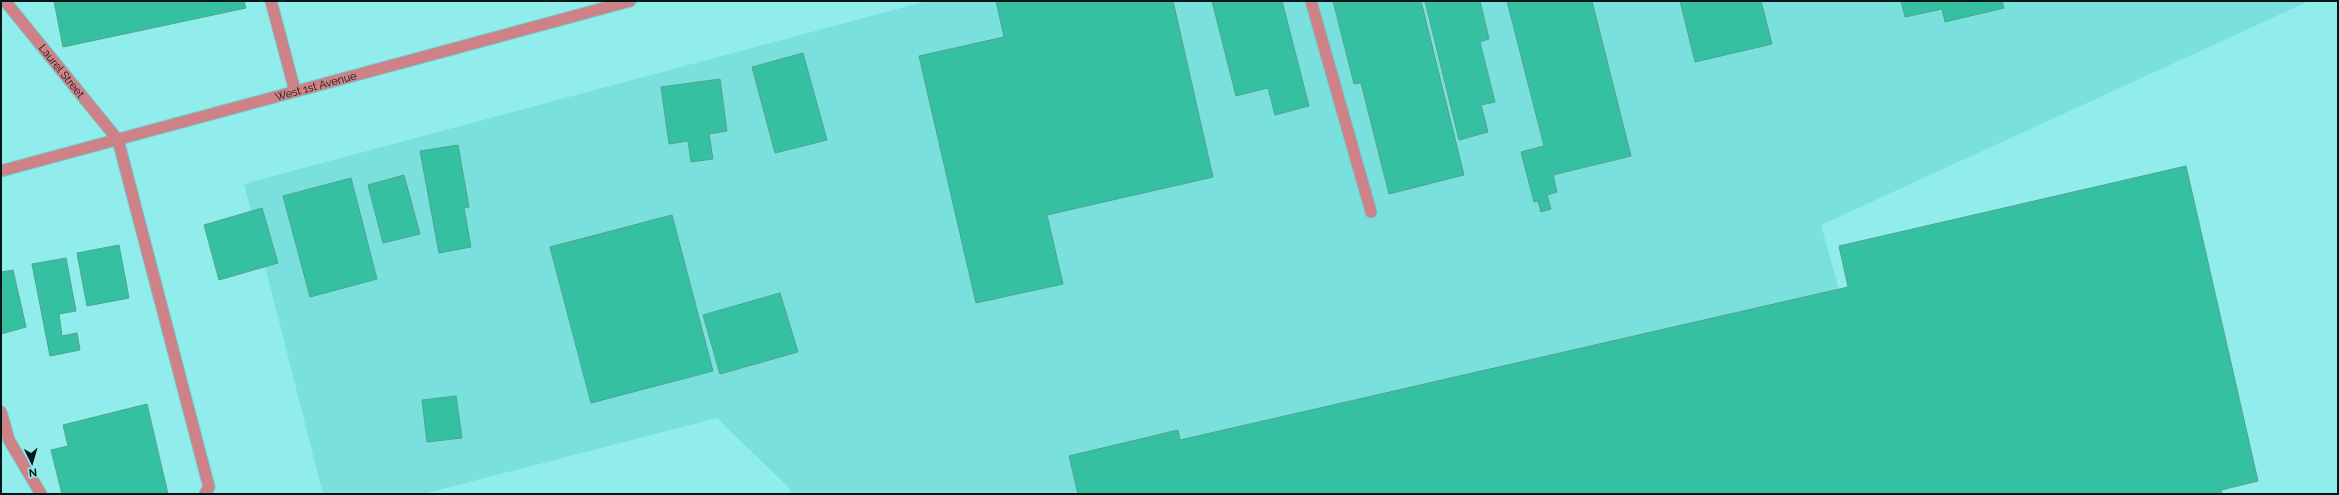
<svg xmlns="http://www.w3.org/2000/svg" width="2339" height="495" viewBox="0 0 2339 495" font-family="Raleway,sans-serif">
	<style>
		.built { fill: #79e0de }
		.building { fill: #35c1a1; stroke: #51a38d }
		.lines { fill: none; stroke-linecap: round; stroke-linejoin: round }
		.service-casing { stroke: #77c7c5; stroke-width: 13 }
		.minor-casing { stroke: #77c7c5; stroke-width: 13 }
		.tertiary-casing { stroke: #77c7c5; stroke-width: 13 }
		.service { stroke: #cf8188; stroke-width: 11 }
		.minor { stroke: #cf8188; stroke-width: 11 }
		.tertiary { stroke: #cf8188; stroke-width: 11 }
		.labels { text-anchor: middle; stroke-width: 4; stroke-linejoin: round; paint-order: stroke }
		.street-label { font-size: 11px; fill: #001918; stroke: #91edeb }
	</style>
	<rect width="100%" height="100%" fill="#91edeb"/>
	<polygon class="built" points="927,1 2309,1 1821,225 1896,494 791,494 790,489 717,418 423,494 323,494 244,184"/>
	<g class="building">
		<polygon points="54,1 244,1 246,8 63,47"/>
		<polygon points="996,1 1173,1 1213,177 1047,215 1063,284 976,303 919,56 1004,37"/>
		<polygon points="1212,1 1282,1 1309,106 1275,115 1268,88 1236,96"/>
		<polygon points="1333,1 1421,1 1464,175 1389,194 1361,83 1354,84"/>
		<polygon points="1425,1 1480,1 1489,39 1480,42 1495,102 1481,105 1488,132 1459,140"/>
		<polygon points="1507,1 1592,1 1631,156 1553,175 1557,192 1547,195 1551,209 1541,212 1538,201 1534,202 1521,152 1544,146"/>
		<polygon points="1680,1 1761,1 1772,44 1695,62"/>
		<polygon points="1901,1 2002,1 2004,8 1945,22 1942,9 1905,17"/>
		<polygon points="803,53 827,140 775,153 752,67"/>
		<polygon points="720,79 727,131 709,134 713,159 691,162 688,141 669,144 661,87"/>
		<polygon points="458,145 469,207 464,208 471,247 439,253 420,151"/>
		<polygon points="2186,166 2258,481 2221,490 2222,494 1078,494 1069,456 1178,430 1180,440 1848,287 1839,246"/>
		<polygon points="404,175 420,234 383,243 368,185"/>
		<polygon points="351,178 377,279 310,297 283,196"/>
		<polygon points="262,208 278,263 219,280 204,225"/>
		<polygon points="672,215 713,371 591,403 550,247"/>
		<polygon points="119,245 129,298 87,306 77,253"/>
		<polygon points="66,258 76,311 59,314 62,336 77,333 80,350 50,356 32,264"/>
		<polygon points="13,270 26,327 1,334 1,272"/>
		<polygon points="780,293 798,352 720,374 703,315"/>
		<polygon points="456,396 462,438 427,442 422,400"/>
		<polygon points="147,404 168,494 62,494 51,450 68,446 63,425"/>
	</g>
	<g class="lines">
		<g class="service-casing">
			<g id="service">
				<polyline points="271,1 295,91"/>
				<polyline points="1311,1 1371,212"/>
				<polyline points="118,140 209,487 205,494"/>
				<polyline points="1,412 9,440 41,494"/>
			</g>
		</g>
		<g class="minor-casing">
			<g id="minor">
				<path id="s1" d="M 5,1 L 118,140"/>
			</g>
		</g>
		<g class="tertiary-casing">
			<g id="tertiary">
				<path id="s2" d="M 1,171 L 630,1"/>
			</g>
		</g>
		<use href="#service" class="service"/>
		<use href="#minor" class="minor"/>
		<use href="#tertiary" class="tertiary"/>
	</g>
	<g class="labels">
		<g class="street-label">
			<text dy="4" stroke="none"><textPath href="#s1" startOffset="90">Laurel Street</textPath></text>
			<text dy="4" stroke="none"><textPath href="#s2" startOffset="326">West 1st Avenue</textPath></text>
		</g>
	</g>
	<rect width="2339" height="495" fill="none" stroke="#001918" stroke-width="4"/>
	<g transform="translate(32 463) rotate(175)" stroke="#91edeb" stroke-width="3" paint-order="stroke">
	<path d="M0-3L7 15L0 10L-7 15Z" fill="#001918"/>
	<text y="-6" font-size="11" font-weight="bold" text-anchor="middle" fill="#001918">N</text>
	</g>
</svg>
